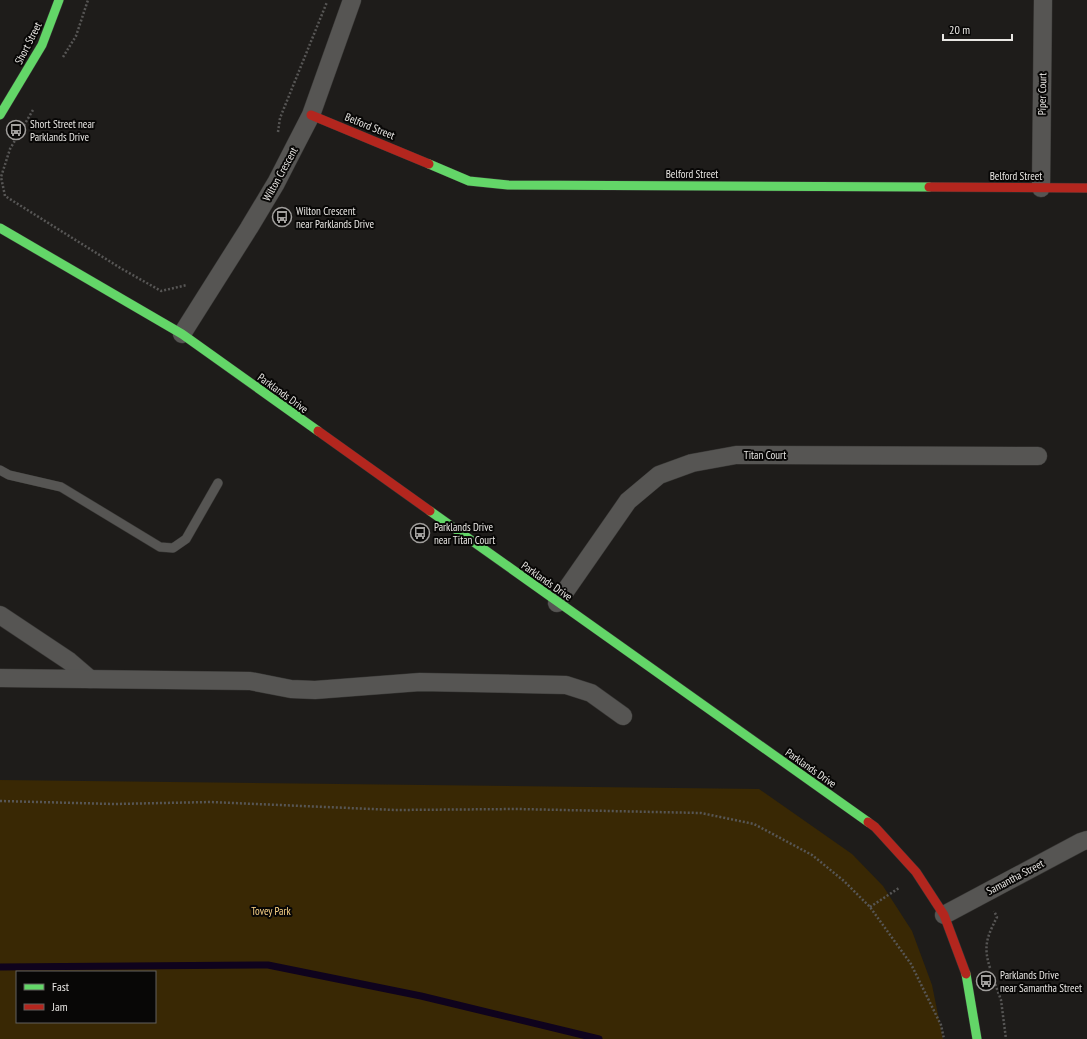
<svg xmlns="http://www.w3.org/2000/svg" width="1087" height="1039" viewBox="0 0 1087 1039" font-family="'PT Sans Narrow',sans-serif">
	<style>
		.green { fill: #392804; fill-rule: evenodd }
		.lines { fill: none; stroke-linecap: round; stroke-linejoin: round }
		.stream { stroke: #0f031d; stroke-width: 7 }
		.lane-casing { stroke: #383735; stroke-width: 10 }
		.street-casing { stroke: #383735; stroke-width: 19 }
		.fast-casing { stroke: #383735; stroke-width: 10 }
		.jam-casing { stroke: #383735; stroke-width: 10 }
		.path { stroke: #575655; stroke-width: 2.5; stroke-dasharray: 2 2; stroke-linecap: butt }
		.lane { stroke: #565553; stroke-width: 9 }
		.street { stroke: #565553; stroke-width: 18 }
		.fast { stroke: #63d668; stroke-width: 9 }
		.jam { stroke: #b3261e; stroke-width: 9 }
		.labels { text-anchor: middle; stroke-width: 4; stroke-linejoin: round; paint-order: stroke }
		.street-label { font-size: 11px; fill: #e8e6e3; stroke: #080706 }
		.poi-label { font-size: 11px; fill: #e8e6e3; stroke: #080706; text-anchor: start }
		.park-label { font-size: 11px; fill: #fdd588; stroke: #080706 }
	</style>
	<rect width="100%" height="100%" fill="#1e1c1a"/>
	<path class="green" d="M 0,780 L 759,789 L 852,854 L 883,886 L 912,931 L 932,985 L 943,1039 L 0,1039 ZM 17,972 L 155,972 L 155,1022 L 17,1022 Z"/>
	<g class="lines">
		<polyline class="stream" points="0,967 268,965 421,996 599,1039"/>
		<g class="lane-casing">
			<polyline id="lane" points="0,470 9,475 61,487 160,547 173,548 186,539 218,483"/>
		</g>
		<g class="street-casing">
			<g id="street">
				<polyline points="1041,188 1043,0"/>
				<polyline points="182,334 249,228 276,183 295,146 311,115 352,0"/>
				<polyline points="557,603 628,501 659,475 692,463 736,455 1038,456"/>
				<polyline points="0,615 69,661 90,679"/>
				<polyline points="0,678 250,681 291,689 315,690 420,682 566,685 591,693 623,716"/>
				<polyline points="944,915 1081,842 1087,840"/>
			</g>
		</g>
		<g class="fast-casing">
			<g id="fast">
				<polyline points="0,115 42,45 59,0"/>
				<polyline points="429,164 469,181 508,185 929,187"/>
				<polyline points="0,228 182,334 318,431"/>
				<polyline points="430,511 868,822"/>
				<polyline points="966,974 977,1039"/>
			</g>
		</g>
		<g class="jam-casing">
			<g id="jam">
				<polyline points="311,115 429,164"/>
				<polyline points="929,187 1087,188"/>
				<polyline points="318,431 430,511"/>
				<polyline points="868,822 875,827 916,872 944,915 966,974"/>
			</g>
		</g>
		<g class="path">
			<polyline points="63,57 76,36 88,0"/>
			<polyline points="33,110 10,149 1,177 5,196 122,269 161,291 187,285"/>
			<polyline points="278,132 280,118 327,2"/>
			<polyline points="0,801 114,804 210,802 395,810 518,809 701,813 754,824 812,855 844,881 870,907 911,964 941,1025 944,1039"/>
			<polyline points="870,907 899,888"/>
			<path d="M 990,968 C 983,946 987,937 997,917 L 994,911"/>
			<polyline points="991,973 1001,1000 1006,1039"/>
		</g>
		<use href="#lane" class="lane"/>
		<use href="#street" class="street"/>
		<use href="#fast" class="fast"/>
		<use href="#jam" class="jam"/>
	</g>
	<defs>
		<g id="bus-ring" transform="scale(1)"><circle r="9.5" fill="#080706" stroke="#a19f9d" stroke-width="1.5"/><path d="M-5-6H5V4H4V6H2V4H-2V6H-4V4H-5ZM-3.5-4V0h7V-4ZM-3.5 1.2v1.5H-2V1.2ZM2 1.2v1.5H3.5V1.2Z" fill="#a19f9d"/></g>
	</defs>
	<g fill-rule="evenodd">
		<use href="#bus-ring" x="16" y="130"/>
		<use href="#bus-ring" x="282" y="217"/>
		<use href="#bus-ring" x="420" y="533"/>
		<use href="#bus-ring" x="986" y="981"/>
	</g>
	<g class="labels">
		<g class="street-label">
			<text transform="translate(28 43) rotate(-63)" y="4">Short Street</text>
			<text transform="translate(1042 94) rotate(-89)" y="4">Piper Court</text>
			<text transform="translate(370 126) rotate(22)" y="4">Belford Street</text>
			<text transform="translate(280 174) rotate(-61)" y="4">Wilton Crescent</text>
			<text x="692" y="178">Belford Street</text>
			<text x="1016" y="180">Belford Street</text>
			<text transform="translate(283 393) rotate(36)" y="4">Parklands Drive</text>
			<text x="765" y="459">Titan Court</text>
			<text transform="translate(547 581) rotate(35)" y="4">Parklands Drive</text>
			<text transform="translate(811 768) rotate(35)" y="4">Parklands Drive</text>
			<text transform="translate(1015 877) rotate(-28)" y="4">Samantha Street</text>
		</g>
		<g class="poi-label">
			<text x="30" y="128">Short Street near<tspan x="30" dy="13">Parklands Drive</tspan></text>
			<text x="296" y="215">Wilton Crescent<tspan x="296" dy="13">near Parklands Drive</tspan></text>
			<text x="434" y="531">Parklands Drive<tspan x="434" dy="13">near Titan Court</tspan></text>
			<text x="1000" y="979">Parklands Drive<tspan x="1000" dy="13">near Samantha Street</tspan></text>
		</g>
		<g class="park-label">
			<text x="271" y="915">Tovey Park</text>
		</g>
	</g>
	<rect x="16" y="971" width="140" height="52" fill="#080706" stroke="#62605e"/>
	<rect x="24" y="984" width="20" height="6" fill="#63d668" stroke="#62605e"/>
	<text x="52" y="991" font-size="12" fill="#e8e6e3">Fast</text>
	<rect x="24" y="1004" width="20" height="6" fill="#b3261e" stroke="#62605e"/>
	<text x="52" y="1011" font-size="12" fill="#e8e6e3">Jam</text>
	<path d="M943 34v6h69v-6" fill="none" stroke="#e8e6e3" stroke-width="2"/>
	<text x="949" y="34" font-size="12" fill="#e8e6e3" stroke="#080706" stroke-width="3" paint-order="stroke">20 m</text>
</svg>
